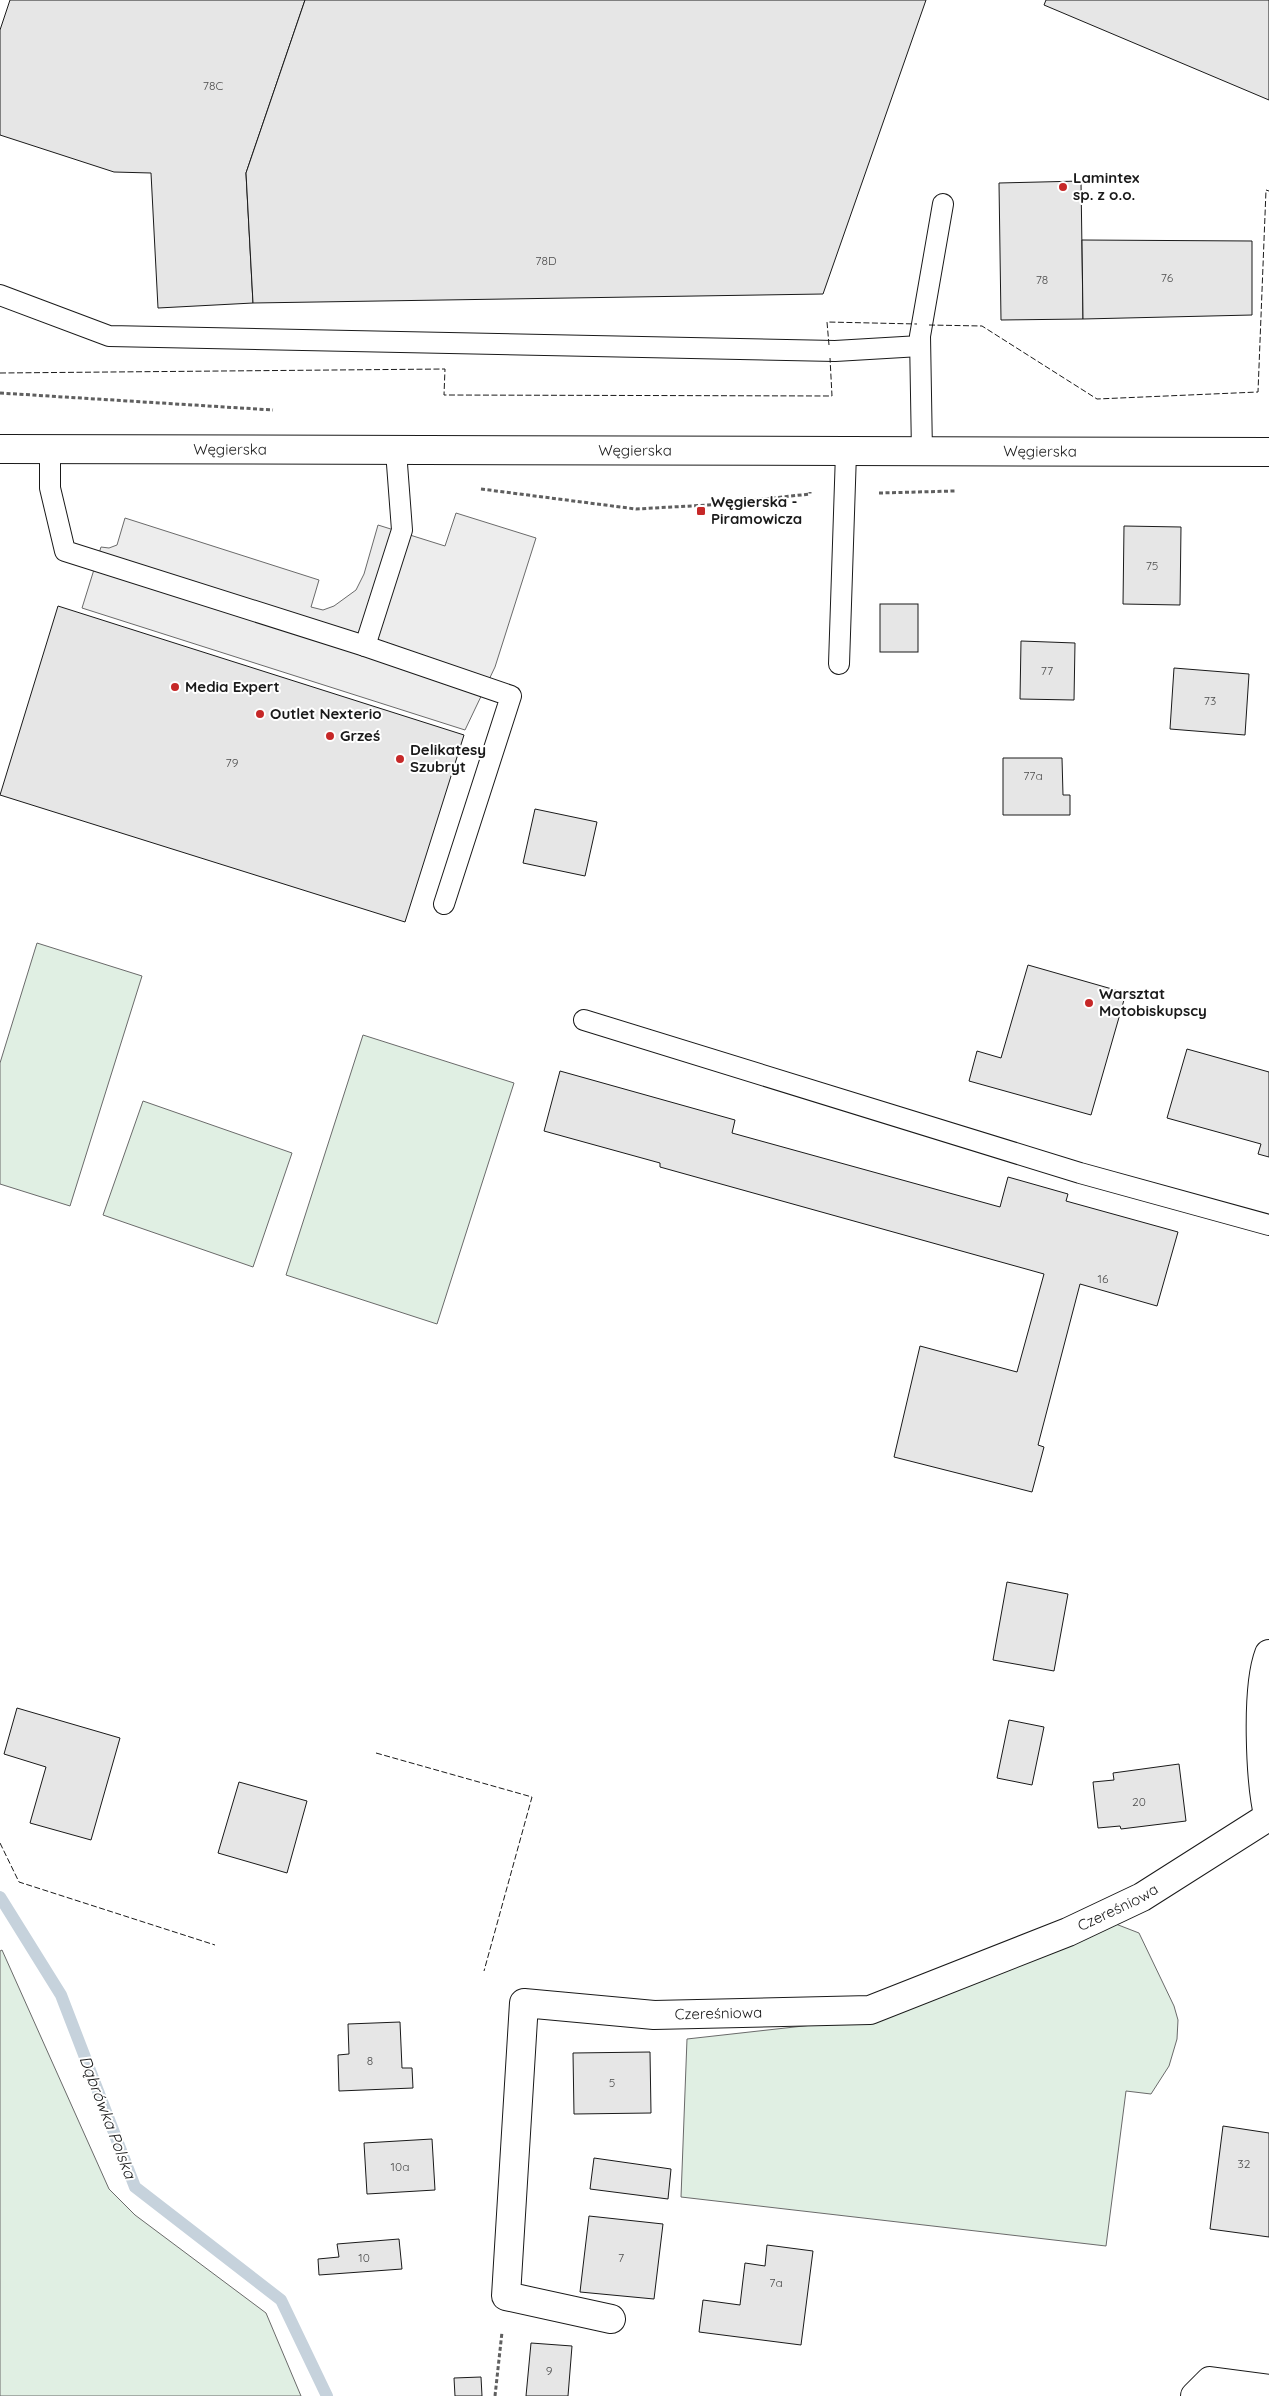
<svg xmlns="http://www.w3.org/2000/svg" width="1269" height="2396" viewBox="0 0 1269 2396" font-family="Quicksand,sans-serif">
	<style>
		.green { fill: #e0efe3; stroke: #6a6a6a }
		.parking { fill: #ededed; stroke: #6a6a6a }
		.lines { fill: none; stroke-linecap: round; stroke-linejoin: round }
		.stream { stroke: #c6d2dc; stroke-width: 12 }
		.building { fill: #e6e6e6; stroke: #1a1a1a }
		.service-casing { stroke: #1a1a1a; stroke-width: 22 }
		.minor-casing { stroke: #1a1a1a; stroke-width: 30 }
		.tertiary-casing { stroke: #1a1a1a; stroke-width: 30 }
		.secondary-casing { stroke: #1a1a1a; stroke-width: 30 }
		.path { stroke: #5f5f5f; stroke-width: 3; stroke-dasharray: 4 2.5; stroke-linecap: butt }
		.service { stroke: #fff; stroke-width: 20 }
		.minor { stroke: #fff; stroke-width: 28 }
		.tertiary { stroke: #fff; stroke-width: 28 }
		.secondary { stroke: #fff; stroke-width: 28 }
		.fence { stroke: #1a1a1a; stroke-width: 1; stroke-dasharray: 6 2.5; stroke-linecap: butt }
		.poi-dot { fill: #c62828; stroke: #fff; stroke-width: 2 }
		.labels { text-anchor: middle; stroke-width: 4; stroke-linejoin: round; paint-order: stroke }
		.number-label { font-size: 12px; fill: #4d4d4d }
		.poi-label { font-size: 15px; font-weight: bold; fill: #1a1a1a; stroke: #fff; text-anchor: start }
		.street-label { font-size: 15px; fill: #1a1a1a; stroke: #fff }
		.water-label { font-size: 16px; font-style: italic; fill: #1a1a1a; stroke: #fff }
	</style>
	<rect width="100%" height="100%" fill="#fff"/>
	<g class="green">
		<polygon points="37,943 142,976 70,1206 0,1184 0,1063"/>
		<polygon points="363,1035 514,1083 437,1324 286,1275"/>
		<polygon points="143,1101 292,1153 253,1267 103,1215"/>
		<polygon points="1108,1921 1139,1933 1174,2006 1178,2020 1177,2039 1169,2066 1151,2094 1126,2091 1106,2246 681,2197 687,2039 884,2017"/>
		<polygon points="2,1950 109,2189 135,2215 266,2313 301,2396 0,2396 0,1951"/>
	</g>
	<polygon class="parking" points="456,513 536,538 495,667 465,730 82,608 101,547 109,548 117,545 125,518 319,580 311,607 323,610 334,606 356,590 364,574 378,525 445,546"/>
	<g class="lines">
		<polyline class="stream" points="0,1897 61,1995 135,2187 281,2300 327,2396"/>
	</g>
	<g class="building">
		<polygon points="10,0 305,0 246,173 253,303 158,308 151,173 114,172 0,135 0,30"/>
		<polygon points="305,0 926,0 823,294 253,303 246,173"/>
		<polygon points="1046,0 1269,0 1269,100 1044,5"/>
		<polygon points="1081,181 1083,319 1001,320 999,183"/>
		<polygon points="1082,240 1252,241 1252,315 1083,319"/>
		<polygon points="1124,526 1181,527 1180,605 1123,604"/>
		<rect x="880" y="604" width="38" height="48"/>
		<polygon points="58,606 464,735 405,922 0,795"/>
		<polygon points="1021,641 1075,643 1074,700 1020,699"/>
		<polygon points="1174,668 1249,674 1245,735 1170,729"/>
		<polygon points="1003,758 1062,758 1063,795 1070,795 1070,815 1003,815"/>
		<polygon points="535,809 597,822 585,876 523,863"/>
		<polygon points="1028,965 1126,993 1091,1115 969,1081 977,1051 1001,1058"/>
		<polygon points="1187,1049 1269,1072 1269,1157 1258,1154 1261,1144 1167,1118"/>
		<polygon points="560,1071 735,1120 732,1133 1000,1207 1008,1177 1068,1194 1066,1201 1178,1232 1157,1306 1080,1284 1038,1445 1044,1447 1032,1492 894,1457 920,1346 1017,1372 1044,1274 660,1167 660,1163 544,1131"/>
		<polygon points="1007,1582 1068,1594 1054,1671 993,1660"/>
		<polygon points="17,1708 120,1738 91,1840 30,1823 46,1767 4,1754"/>
		<polygon points="1009,1720 1044,1727 1032,1785 997,1778"/>
		<polygon points="1179,1764 1186,1821 1121,1829 1120,1826 1098,1828 1093,1782 1114,1780 1113,1773"/>
		<polygon points="239,1782 307,1801 287,1873 218,1853"/>
		<polygon points="400,2022 402,2068 412,2068 413,2088 339,2091 338,2055 349,2054 348,2024"/>
		<polygon points="650,2052 651,2113 574,2114 573,2053"/>
		<polygon points="1223,2126 1269,2133 1269,2237 1210,2229"/>
		<polygon points="432,2139 435,2190 367,2194 364,2143"/>
		<polygon points="594,2158 671,2169 668,2199 590,2189"/>
		<polygon points="589,2216 663,2224 654,2299 580,2292"/>
		<polygon points="399,2239 402,2269 319,2275 318,2259 339,2257 337,2244"/>
		<polygon points="767,2245 813,2251 801,2345 699,2332 703,2300 740,2305 745,2263 765,2266"/>
		<polygon points="531,2343 572,2346 568,2396 526,2396"/>
		<polygon points="481,2377 482,2396 455,2396 454,2378"/>
	</g>
	<g class="lines">
		<g class="service-casing">
			<g id="service">
				<polyline points="0,295 109,336 835,351 920,346"/>
				<polyline points="50,449 50,488 65,551 365,646 402,530 396,451"/>
				<polyline points="922,453 920,336 943,204"/>
				<polyline points="365,646 511,696 444,904"/>
				<polyline points="839,664 846,453"/>
				<polyline points="584,1020 1080,1173 1269,1225"/>
			</g>
		</g>
		<g class="minor-casing">
			<g id="minor">
				<path id="s1" d="M 611,2319 L 506,2296 L 524,2003 L 654,2015 L 870,2010 L 1068,1932 L 1142,1897 L 1268,1817"/>
				<polyline points="1195,2396 1210,2381 1269,2389"/>
			</g>
		</g>
		<g class="tertiary-casing">
			<path id="tertiary" d="M 1269,1654 C 1256,1688 1260,1783 1269,1819"/>
		</g>
		<g class="secondary-casing">
			<g id="secondary">
				<path id="s2" d="M 0,449 L 1269,452"/>
			</g>
		</g>
		<g class="path">
			<polyline points="0,393 273,410"/>
			<polyline points="481,489 636,509 708,505 810,494 810,492"/>
			<polyline points="879,493 955,491"/>
			<polyline points="495,2396 502,2332"/>
		</g>
		<use href="#service" class="service"/>
		<use href="#minor" class="minor"/>
		<use href="#tertiary" class="tertiary"/>
		<use href="#secondary" class="secondary"/>
		<g class="fence">
			<polyline points="929,325 982,326 1097,399 1258,392 1266,190 1269,191"/>
			<polyline points="829,345 827,322 917,324"/>
			<polyline points="0,373 445,369 444,395 832,396 830,358"/>
			<polyline points="376,1753 532,1797 484,1971"/>
			<polyline points="0,1843 19,1882 215,1945"/>
		</g>
	</g>
	<g class="poi-dot">
		<circle cx="1063" cy="187" r="5"/>
		<rect x="696" y="506" width="10" height="10" rx="2.5"/>
		<circle cx="175" cy="687" r="5"/>
		<circle cx="260" cy="714" r="5"/>
		<circle cx="330" cy="736" r="5"/>
		<circle cx="400" cy="759" r="5"/>
		<circle cx="1089" cy="1003" r="5"/>
	</g>
	<g class="labels">
		<g class="number-label">
			<text x="213" y="90">78C</text>
			<text x="546" y="265">78D</text>
			<text x="1167" y="282">76</text>
			<text x="1042" y="284">78</text>
			<text x="1152" y="570">75</text>
			<text x="1047" y="675">77</text>
			<text x="1210" y="705">73</text>
			<text x="232" y="767">79</text>
			<text x="1033" y="780">77a</text>
			<text x="1103" y="1283">16</text>
			<text x="1139" y="1806">20</text>
			<text x="370" y="2065">8</text>
			<text x="612" y="2087">5</text>
			<text x="1244" y="2168">32</text>
			<text x="400" y="2171">10a</text>
			<text x="364" y="2262">10</text>
			<text x="621" y="2262">7</text>
			<text x="776" y="2287">7a</text>
			<text x="549" y="2375">9</text>
		</g>
		<g class="poi-label">
			<text x="1073" y="183">Lamintex<tspan x="1073" dy="17">sp. z o.o.</tspan></text>
			<text x="711" y="507">Węgierska -<tspan x="711" dy="17">Piramowicza</tspan></text>
			<text x="185" y="692">Media Expert</text>
			<text x="270" y="719">Outlet Nexterio</text>
			<text x="340" y="741">Grześ</text>
			<text x="410" y="755">Delikatesy<tspan x="410" dy="17">Szubryt</tspan></text>
			<text x="1099" y="999">Warsztat<tspan x="1099" dy="17">Motobiskupscy</tspan></text>
		</g>
		<g class="street-label">
			<text dy="5" stroke="none"><textPath href="#s2" startOffset="230">Węgierska</textPath></text>
			<text dy="5" stroke="none"><textPath href="#s2" startOffset="635">Węgierska</textPath></text>
			<text dy="5" stroke="none"><textPath href="#s2" startOffset="1040">Węgierska</textPath></text>
			<text dy="5" stroke="none"><textPath href="#s1" startOffset="1016">Czereśniowa</textPath></text>
			<text dy="5" stroke="none"><textPath href="#s1" startOffset="596">Czereśniowa</textPath></text>
		</g>
		<g class="water-label">
			<text transform="translate(108 2117) rotate(69)" y="6">Dąbrówka Polska</text>
		</g>
	</g>
</svg>
